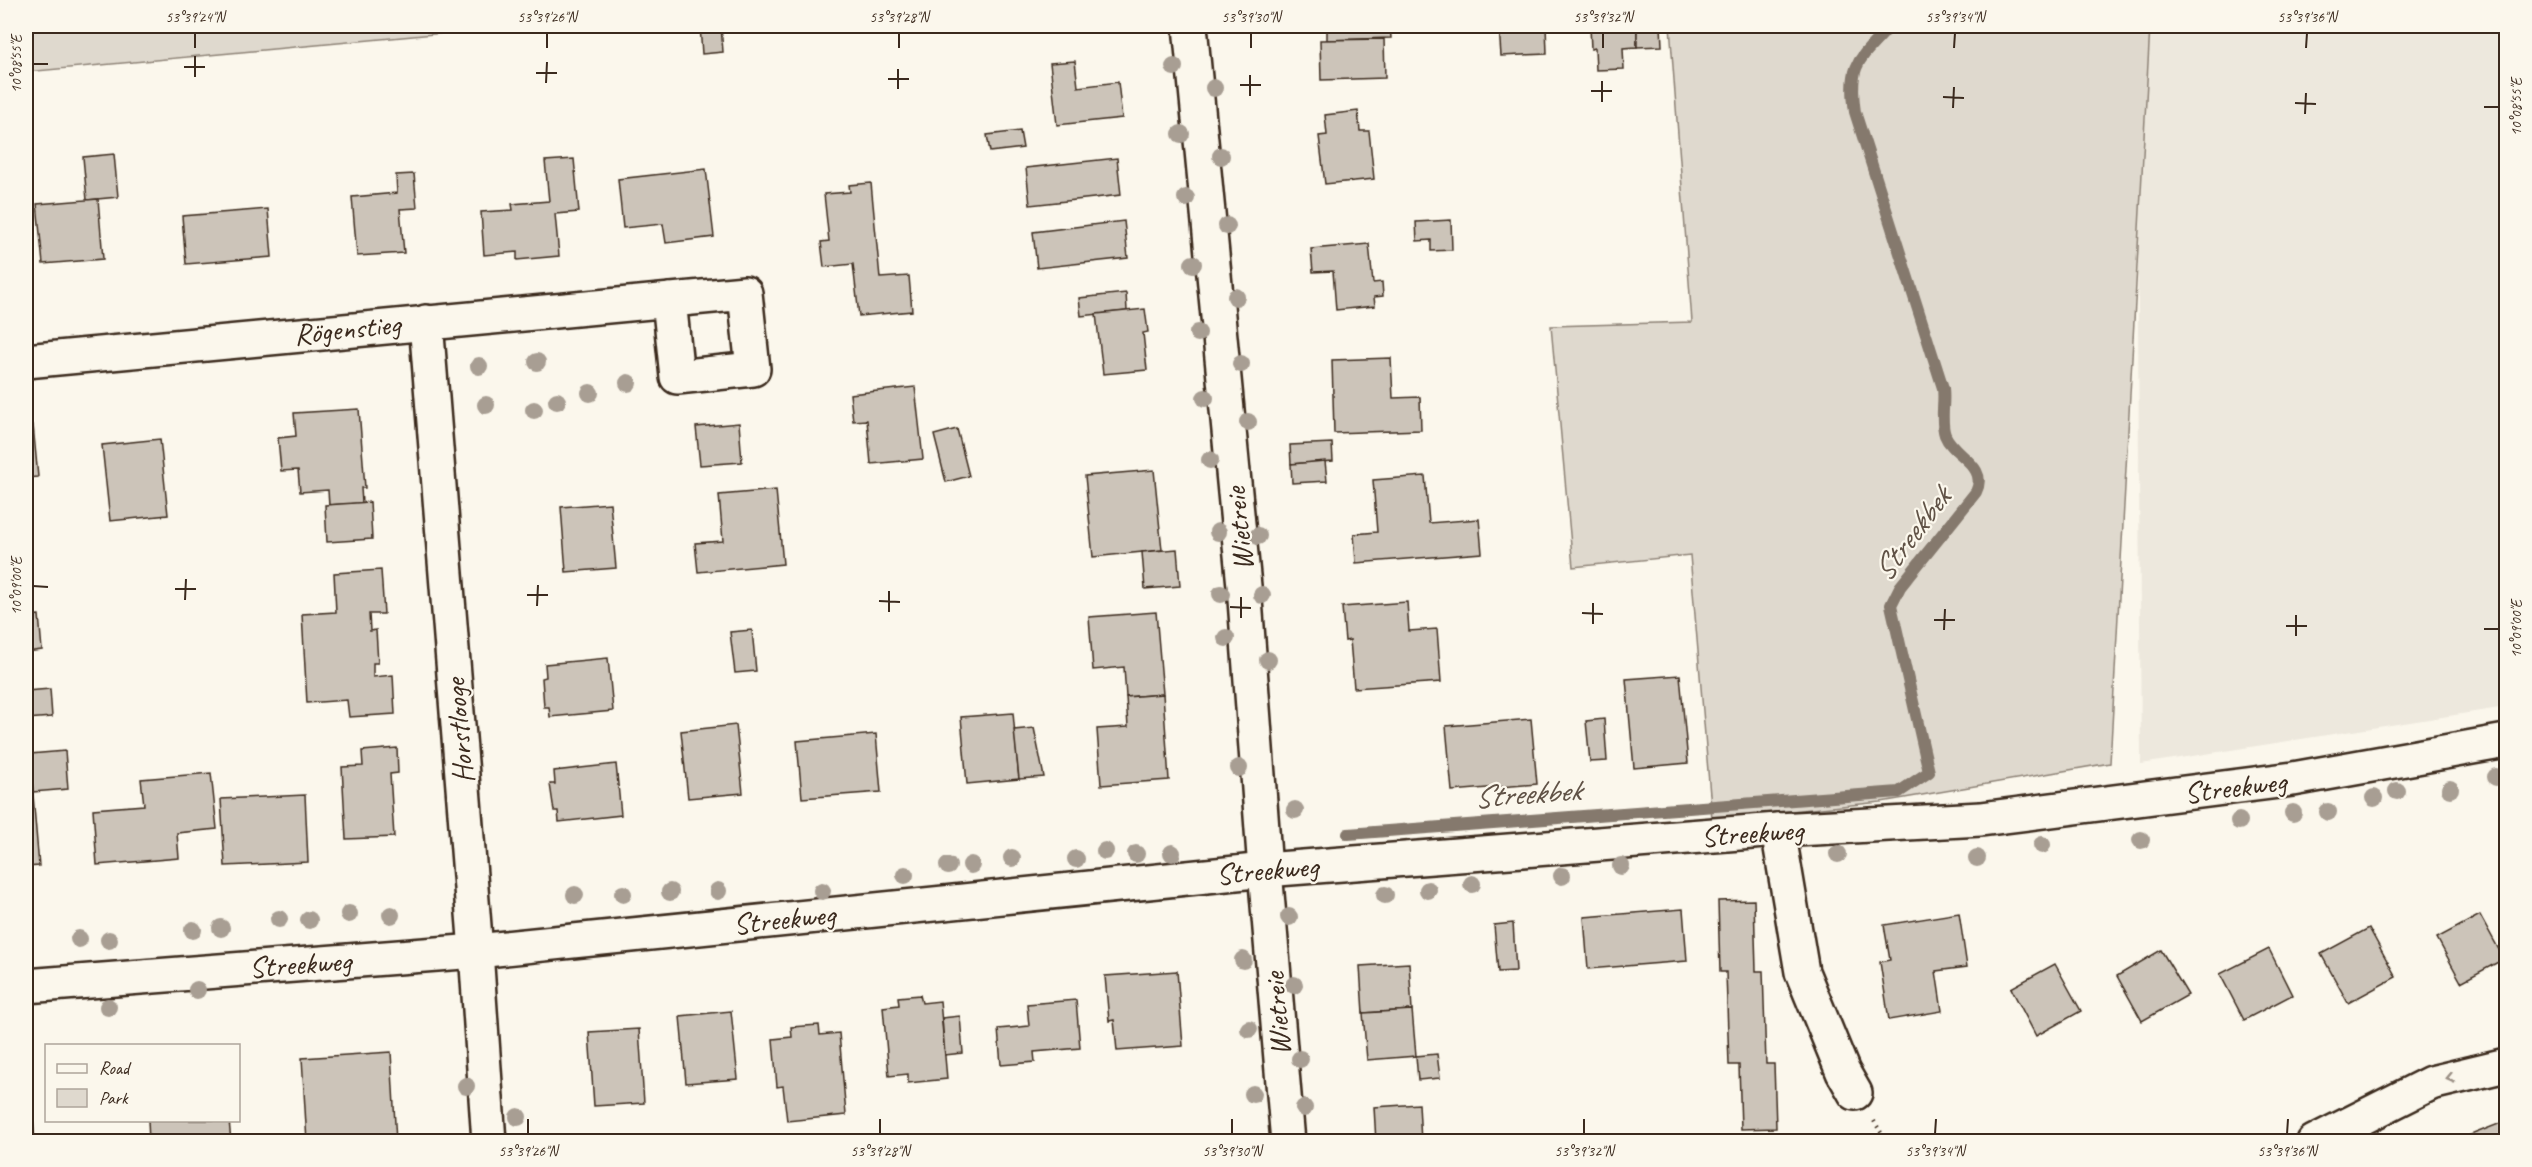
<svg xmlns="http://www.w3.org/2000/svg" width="2532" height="1167" viewBox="0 0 2532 1167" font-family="Caveat,sans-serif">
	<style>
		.built { fill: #ede8dd }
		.green { fill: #dfd9ce; stroke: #8d8276; stroke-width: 1.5 }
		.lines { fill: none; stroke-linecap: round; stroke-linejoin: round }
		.stream { stroke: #85796d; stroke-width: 12 }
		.building { fill: #ccc4b9; stroke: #3b2a1e; stroke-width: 1.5 }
		.minor-casing { stroke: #3b2a1e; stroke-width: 38 }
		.path { stroke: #3b2a1e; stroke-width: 4; stroke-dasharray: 1.5 4.5; stroke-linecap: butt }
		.minor { stroke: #fbf7ec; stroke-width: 33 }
		.tree { fill: #a89e93 }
		.oneway { stroke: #9b9085 }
		.ticks { fill: none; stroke: #3b2a1e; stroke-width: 2 }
		.labels { text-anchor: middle; stroke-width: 4.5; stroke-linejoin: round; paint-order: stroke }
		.street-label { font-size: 30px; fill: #3b2a1e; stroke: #fbf7ec }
		.water-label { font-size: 32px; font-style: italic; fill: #605246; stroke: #fbf7ec }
		.neatline { fill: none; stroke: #3b2a1e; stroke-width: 2 }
		.ticks-label { font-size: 15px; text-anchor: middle; fill: #3b2a1e }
	</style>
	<rect width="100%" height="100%" fill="#fbf7ec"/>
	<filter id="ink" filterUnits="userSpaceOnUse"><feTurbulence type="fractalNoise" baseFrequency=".0167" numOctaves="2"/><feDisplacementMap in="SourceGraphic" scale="12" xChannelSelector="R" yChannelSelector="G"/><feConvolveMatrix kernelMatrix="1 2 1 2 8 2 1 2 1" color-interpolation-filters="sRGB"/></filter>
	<g filter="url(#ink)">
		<polygon class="built" points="2136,26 2506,26 2506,707 2141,764"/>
		<g class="green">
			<polygon points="26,26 519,26 26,72"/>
			<polygon points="1670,26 2150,26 2110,763 1881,802 1712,819 1690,555 1573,567 1551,326 1692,322"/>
		</g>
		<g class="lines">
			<path class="stream" d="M 1348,834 L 1899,792 L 1929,772 L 1891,605 L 1900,587 L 1976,492 C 1989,465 1953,456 1945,435 C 1940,421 1945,403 1943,388 L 1855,112 C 1848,63 1859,60 1890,26"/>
		</g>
		<g class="building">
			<polygon points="700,26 721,26 723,52 702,54"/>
			<polygon points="1327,26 1390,26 1391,38 1327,40"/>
			<polygon points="1499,26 1546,26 1547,54 1501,56"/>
			<polygon points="1590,26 1637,26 1637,47 1623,48 1624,69 1596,70 1595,48 1591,49"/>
			<polygon points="1637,26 1661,26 1662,46 1637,47"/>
			<polygon points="1384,39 1385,78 1321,80 1320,40"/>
			<polygon points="1075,61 1078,87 1118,82 1122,118 1057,125 1050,63"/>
			<polygon points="1358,111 1360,131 1369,131 1374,179 1325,184 1319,136 1327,135 1325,115"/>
			<polygon points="1020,131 1023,148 990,152 987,135"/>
			<polygon points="114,154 118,197 87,200 83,157"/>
			<polygon points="1117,158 1121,195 1030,205 1026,168"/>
			<polygon points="574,159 579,212 555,214 559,256 517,260 517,252 484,255 481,212 513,210 512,204 549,201 545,161"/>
			<polygon points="706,169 714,237 666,243 663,224 623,228 618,179"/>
			<polygon points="414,174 417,208 400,209 404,253 357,256 352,197 397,193 396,175"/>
			<polygon points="871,183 880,278 909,276 912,311 859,316 853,264 824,267 821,242 829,241 824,194 850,192 849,185"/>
			<polygon points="98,199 103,259 43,264 37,204"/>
			<polygon points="268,209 272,257 186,264 182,216"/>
			<polygon points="1451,220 1452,250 1431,251 1431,240 1417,241 1416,222"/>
			<polygon points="1124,221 1128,258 1037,268 1033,232"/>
			<polygon points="1369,244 1373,283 1382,282 1383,296 1374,297 1375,306 1336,310 1333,271 1313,272 1311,249"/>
			<polygon points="1126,293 1127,311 1081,316 1079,298"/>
			<polygon points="1145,309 1148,332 1143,333 1147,370 1103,374 1096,314"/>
			<polygon points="1391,358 1393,398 1420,397 1421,430 1334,433 1332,360"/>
			<polygon points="915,387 923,459 871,464 867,420 853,421 850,394"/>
			<polygon points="359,409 365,488 361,488 362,503 329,505 328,490 300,492 298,470 281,471 278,438 296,436 294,413"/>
			<polygon points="739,423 742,462 700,465 696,427"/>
			<polygon points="33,425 38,477 26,478 26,426"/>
			<polygon points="957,429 969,476 946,482 934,435"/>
			<polygon points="160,439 168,515 110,521 102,445"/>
			<polygon points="1332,443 1333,461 1291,464 1290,445"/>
			<polygon points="1325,461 1327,481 1292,483 1291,464"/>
			<polygon points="1154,470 1162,550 1093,557 1085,476"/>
			<polygon points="1425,476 1429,523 1479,519 1482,553 1356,563 1354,534 1377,532 1373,480"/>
			<polygon points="776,490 783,564 698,572 695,543 723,541 719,495"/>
			<polygon points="370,502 372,539 327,542 325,505"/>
			<polygon points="610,503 616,568 566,572 561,507"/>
			<polygon points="1177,549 1180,586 1145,589 1142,552"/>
			<polygon points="381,570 384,614 369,614 370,631 376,630 378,663 373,663 373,677 393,675 395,714 349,717 347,700 307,703 302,614 336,612 334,573"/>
			<polygon points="1407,602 1409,631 1437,629 1441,682 1354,688 1350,640 1345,641 1342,607"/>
			<polygon points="1156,612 1163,694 1126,697 1124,667 1093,670 1089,617"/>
			<polygon points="39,615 42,650 26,652 26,616"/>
			<polygon points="752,630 756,671 735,673 730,632"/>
			<polygon points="608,658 613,711 550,717 549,707 544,707 542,678 546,677 545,664"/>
			<polygon points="1680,675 1688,763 1634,768 1626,679"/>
			<polygon points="50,689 52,717 26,719 26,691"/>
			<polygon points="1163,694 1169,780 1101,785 1097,729 1128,727 1126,697"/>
			<polygon points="1013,713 1019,779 967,784 961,717"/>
			<polygon points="1531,719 1537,784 1452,791 1446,726"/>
			<polygon points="1604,719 1607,761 1590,762 1586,721"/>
			<polygon points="736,725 743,793 688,798 681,731"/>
			<polygon points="1034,728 1044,777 1019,779 1014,730"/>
			<polygon points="876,734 881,792 802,798 797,741"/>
			<polygon points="397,748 398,773 390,774 394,837 346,839 342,767 363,766 362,751"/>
			<polygon points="65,751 68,789 33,792 30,754"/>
			<polygon points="616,764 621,815 559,822 558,811 554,811 550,784 555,784 554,771"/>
			<polygon points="211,773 217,829 177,833 179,858 97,865 93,809 144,805 141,779"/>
			<polygon points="32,783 39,866 26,867 26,784"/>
			<polygon points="305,795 308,862 225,866 221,799"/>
			<polygon points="1754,900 1756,971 1763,971 1766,1064 1774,1064 1776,1128 1741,1129 1739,1065 1729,1065 1726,972 1720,972 1718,901"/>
			<polygon points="1683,909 1687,961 1588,969 1584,917"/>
			<polygon points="1959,913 1967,967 1936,971 1942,1011 1889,1020 1880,962 1890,960 1884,925"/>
			<polygon points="2480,915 2504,959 2461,982 2437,938"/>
			<polygon points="1513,923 1516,971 1498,972 1494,925"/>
			<polygon points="2369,928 2396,977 2348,1003 2321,954"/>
			<polygon points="2269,949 2292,995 2244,1020 2220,974"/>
			<polygon points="2161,950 2188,995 2142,1021 2117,976"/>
			<polygon points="1409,963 1412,1010 1363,1013 1360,966"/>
			<polygon points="2055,964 2081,1011 2036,1036 2011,988"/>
			<polygon points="1177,971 1183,1046 1117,1051 1114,1020 1109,1021 1105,976"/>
			<polygon points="920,995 922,1003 940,1001 947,1079 908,1083 908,1074 889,1076 883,1007 899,1005 898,997"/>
			<polygon points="1076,1000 1080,1048 1034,1052 1035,1062 1001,1065 998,1029 1029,1026 1027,1004"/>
			<polygon points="1412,1010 1416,1056 1367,1060 1363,1013"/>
			<polygon points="731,1011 738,1079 686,1083 680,1016"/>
			<polygon points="960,1016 963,1053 945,1055 942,1018"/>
			<polygon points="819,1025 820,1035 839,1033 846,1115 787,1121 783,1086 777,1087 773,1039 792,1037 791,1027"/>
			<polygon points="639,1029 644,1103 594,1106 589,1032"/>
			<polygon points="391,1052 396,1142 307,1142 302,1058"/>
			<polygon points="1437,1054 1440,1078 1418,1080 1416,1056"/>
			<polygon points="26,1081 30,1081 35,1142 26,1142"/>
			<polygon points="1419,1104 1421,1142 1376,1142 1374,1107"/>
			<polygon points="148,1120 229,1120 231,1142 149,1142"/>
			<polygon points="2506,1121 2506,1142 2453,1142"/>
		</g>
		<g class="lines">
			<g class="minor-casing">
				<g id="minor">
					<polyline points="1190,26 1244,586 1265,870 1288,1142"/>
					<polyline points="426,322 476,951 489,1142"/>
					<polyline points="26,361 745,293 753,369 677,377 669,300"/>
					<polyline points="1778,830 1802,972 1843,1072 1855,1093"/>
					<polyline points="26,986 476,951 1265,870 1778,830 1981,819 2293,779 2506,741"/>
					<polyline points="2314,1142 2431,1083 2506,1065"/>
				</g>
			</g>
			<polyline class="path" points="1874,1121 1887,1142"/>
			<use href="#minor" class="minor"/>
		</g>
		<g class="tree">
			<circle cx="1174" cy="67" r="9"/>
			<circle cx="1214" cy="88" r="9"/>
			<circle cx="1181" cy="134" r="9"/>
			<circle cx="1221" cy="156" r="9"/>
			<circle cx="1186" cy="198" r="9"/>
			<circle cx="1227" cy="226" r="9"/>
			<circle cx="1193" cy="264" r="9"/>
			<circle cx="1236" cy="297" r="9"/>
			<circle cx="1198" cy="333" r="9"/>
			<circle cx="537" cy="362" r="9"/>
			<circle cx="1241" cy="364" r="9"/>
			<circle cx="479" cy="366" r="9"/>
			<circle cx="628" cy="383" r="9"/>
			<circle cx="590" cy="393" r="9"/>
			<circle cx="1205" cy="398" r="9"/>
			<circle cx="557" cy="401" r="9"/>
			<circle cx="486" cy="405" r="9"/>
			<circle cx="534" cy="410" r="9"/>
			<circle cx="1248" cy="422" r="9"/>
			<circle cx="1210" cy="460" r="9"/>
			<circle cx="1218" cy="532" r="9"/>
			<circle cx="1258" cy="536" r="9"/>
			<circle cx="1221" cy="594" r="9"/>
			<circle cx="1262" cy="595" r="9"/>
			<circle cx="1226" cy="638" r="9"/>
			<circle cx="1268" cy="660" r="9"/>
			<circle cx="1239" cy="768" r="9"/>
			<circle cx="2496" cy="777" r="9"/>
			<circle cx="2450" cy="789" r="9"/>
			<circle cx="2397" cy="791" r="9"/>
			<circle cx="2374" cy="798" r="9"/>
			<circle cx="1295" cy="810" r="9"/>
			<circle cx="2328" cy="812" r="9"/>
			<circle cx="2293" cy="813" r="9"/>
			<circle cx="2239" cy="821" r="9"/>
			<circle cx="2141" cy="840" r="9"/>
			<circle cx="2042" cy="845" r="9"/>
			<circle cx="1105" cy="851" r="9"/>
			<circle cx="1172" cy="853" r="9"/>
			<circle cx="1136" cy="854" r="9"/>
			<circle cx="1838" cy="854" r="9"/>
			<circle cx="1012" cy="858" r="9"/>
			<circle cx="1977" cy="858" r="9"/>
			<circle cx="1076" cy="859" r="9"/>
			<circle cx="971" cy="865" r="9"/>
			<circle cx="948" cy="866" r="9"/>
			<circle cx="1621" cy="866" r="9"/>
			<circle cx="905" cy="875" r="9"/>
			<circle cx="1562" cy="876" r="9"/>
			<circle cx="1472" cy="884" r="9"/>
			<circle cx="1428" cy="890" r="9"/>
			<circle cx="718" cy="891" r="9"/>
			<circle cx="822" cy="891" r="9"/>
			<circle cx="670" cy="892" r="9"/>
			<circle cx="623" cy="894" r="9"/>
			<circle cx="575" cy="895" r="9"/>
			<circle cx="1385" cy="895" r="9"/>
			<circle cx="349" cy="914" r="9"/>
			<circle cx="391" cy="915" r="9"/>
			<circle cx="1289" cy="917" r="9"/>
			<circle cx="279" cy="919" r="9"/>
			<circle cx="309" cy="920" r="9"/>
			<circle cx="221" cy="928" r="9"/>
			<circle cx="193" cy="930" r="9"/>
			<circle cx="79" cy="939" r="9"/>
			<circle cx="109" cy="940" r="9"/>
			<circle cx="1243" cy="960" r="9"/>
			<circle cx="1294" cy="985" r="9"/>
			<circle cx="197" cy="990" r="9"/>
			<circle cx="108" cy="1007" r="9"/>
			<circle cx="1249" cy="1029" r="9"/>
			<circle cx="1300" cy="1059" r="9"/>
			<circle cx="466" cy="1086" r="9"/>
			<circle cx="1253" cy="1094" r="9"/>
			<circle cx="1304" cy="1108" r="9"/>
			<circle cx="518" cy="1117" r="9"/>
		</g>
		<defs><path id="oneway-chevron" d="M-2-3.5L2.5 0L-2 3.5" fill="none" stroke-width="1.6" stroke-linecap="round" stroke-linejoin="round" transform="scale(1.5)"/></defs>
		<use class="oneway" href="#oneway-chevron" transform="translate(2450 1078) rotate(167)"/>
	</g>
	<path class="ticks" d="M 195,48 L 195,33M 547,48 L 547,33M 899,48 L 899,33M 1251,48 L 1251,33M 1603,48 L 1603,33M 1954,48 L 1955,33M 2306,48 L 2307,33M 33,64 L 48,64M 184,67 L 205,67M 536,73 L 557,73M 195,77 L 195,56M 888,79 L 909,79M 546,83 L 547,62M 1240,85 L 1261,85M 898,89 L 898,69M 1591,91 L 1612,91M 1250,96 L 1250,75M 1943,97 L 1964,98M 1602,102 L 1602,81M 2295,103 L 2316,104M 2484,107 L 2499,107M 1953,108 L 1954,87M 2305,114 L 2306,93M 33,586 L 48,587M 175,589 L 196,589M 527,595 L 548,595M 185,600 L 186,579M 879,601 L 900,602M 537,606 L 538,585M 1230,607 L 1251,608M 889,612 L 889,591M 1582,613 L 1603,614M 1241,618 L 1241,597M 1934,620 L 1955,620M 1593,624 L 1593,603M 2286,626 L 2307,626M 2484,629 L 2499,629M 1944,630 L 1945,609M 2296,636 L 2296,615M 528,1134 L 528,1119M 880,1134 L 880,1119M 1232,1134 L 1232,1119M 1584,1134 L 1584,1119M 1935,1134 L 1936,1119M 2287,1134 L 2288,1119"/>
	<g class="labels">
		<g class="street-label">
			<text transform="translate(347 329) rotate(-6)" y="10">Rögenstieg</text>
			<text transform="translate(1239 529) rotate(-96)" y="10">Wietreie</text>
			<text transform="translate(459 731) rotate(-95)" y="10">Horstlooge</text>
			<text transform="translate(2235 787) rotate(-7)" y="10">Streekweg</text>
			<text transform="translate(1752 833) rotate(-4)" y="10">Streekweg</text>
			<text transform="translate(1267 870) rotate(-5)" y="10">Streekweg</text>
			<text transform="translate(784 919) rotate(-6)" y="10">Streekweg</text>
			<text transform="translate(300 964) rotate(-4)" y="10">Streekweg</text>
			<text transform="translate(1277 1014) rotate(-95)" y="10">Wietreie</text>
		</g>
		<g class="water-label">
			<text transform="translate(1911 534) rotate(-53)" y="11">Streekbek</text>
			<text transform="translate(1527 793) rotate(-4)" y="11">Streekbek</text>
		</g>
	</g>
	<rect width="2532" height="1167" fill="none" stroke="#fbf7ec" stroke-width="66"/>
	<rect x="45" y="1044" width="195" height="78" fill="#fbf7ec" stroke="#aea59a" stroke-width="1.5"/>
	<rect x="57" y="1064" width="30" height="9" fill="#fbf7ec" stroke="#aea59a" stroke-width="1.5"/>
	<text x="99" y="1074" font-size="18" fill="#3b2a1e">Road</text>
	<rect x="57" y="1089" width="30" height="18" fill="#dfd9ce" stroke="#aea59a" stroke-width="1.5"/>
	<text x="99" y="1104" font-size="18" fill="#3b2a1e">Park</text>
	<rect x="33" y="33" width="2466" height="1101" class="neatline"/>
	<g class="ticks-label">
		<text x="195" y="22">53°39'24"N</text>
		<text x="547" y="22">53°39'26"N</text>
		<text x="899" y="22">53°39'28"N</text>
		<text x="1251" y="22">53°39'30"N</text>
		<text x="1603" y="22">53°39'32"N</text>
		<text x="1955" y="22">53°39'34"N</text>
		<text x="2307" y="22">53°39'36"N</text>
		<text transform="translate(16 64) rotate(-90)" y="5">10°08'55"E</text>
		<text transform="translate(2516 107) rotate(-90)" y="5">10°08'55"E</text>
		<text transform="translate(16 586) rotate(-90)" y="5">10°09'00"E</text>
		<text transform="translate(2516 629) rotate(-90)" y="5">10°09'00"E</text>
		<text x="528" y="1156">53°39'26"N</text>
		<text x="880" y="1156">53°39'28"N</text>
		<text x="1232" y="1156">53°39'30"N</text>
		<text x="1584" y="1156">53°39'32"N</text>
		<text x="1935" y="1156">53°39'34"N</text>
		<text x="2287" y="1156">53°39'36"N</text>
	</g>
</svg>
